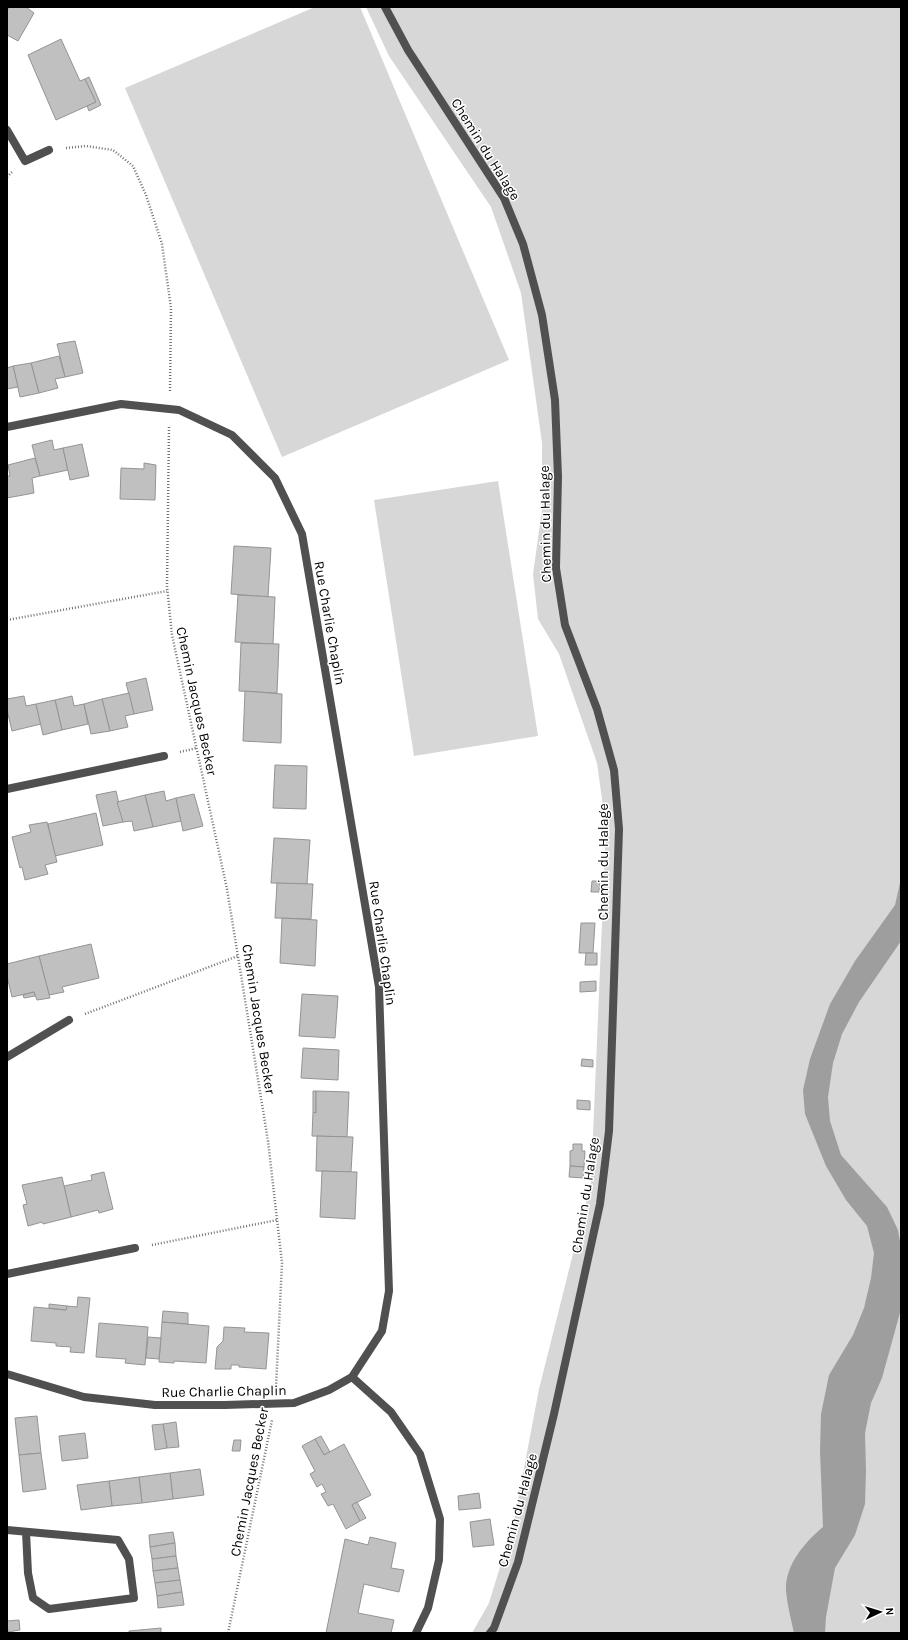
<svg xmlns="http://www.w3.org/2000/svg" width="908" height="1640" viewBox="0 0 908 1640" font-family="Karla,sans-serif">
	<style>
		.green { fill: #d7d7d7 }
		.water { fill: #9e9e9e }
		.building { fill: #c0c0c0; stroke: #949494 }
		.lines { fill: none; stroke-linecap: round; stroke-linejoin: round }
		.path { stroke: #727272; stroke-width: 2.5; stroke-dasharray: 1 2; stroke-linecap: butt }
		.lane { stroke: #505050; stroke-width: 8 }
		.street { stroke: #505050; stroke-width: 8 }
		.labels { text-anchor: middle; stroke-width: 3; stroke-linejoin: round; paint-order: stroke }
		.street-label { font-size: 14px; fill: #000; stroke: #fff }
	</style>
	<rect width="100%" height="100%" fill="#fff"/>
	<g class="green">
		<polygon points="315,7 360,7 509,360 282,457 125,88"/>
		<polygon points="366,7 901,7 901,1633 472,1633 489,1603 514,1521 539,1389 591,1182 606,828 597,763 559,654 538,619 533,574 542,510 542,443 521,293 491,207 389,56"/>
		<polygon points="498,481 538,736 414,756 374,500"/>
	</g>
	<path class="water" d="M 901,879 L 901,941 L 859,1002 L 842,1034 L 833,1063 L 828,1097 L 830,1121 L 841,1155 L 887,1207 L 898,1230 L 901,1247 L 901,1309 L 882,1378 L 871,1403 L 865,1433 L 866,1471 L 865,1504 L 855,1535 L 835,1568 L 826,1617 L 825,1633 L 794,1633 C 791,1619 787,1604 786,1590 C 785,1565 805,1542 823,1527 L 820,1451 L 821,1414 L 829,1375 L 853,1335 L 864,1308 L 871,1278 L 874,1253 L 867,1226 L 846,1200 L 826,1166 L 805,1114 L 803,1090 L 810,1059 L 830,1004 L 855,961 L 895,905 Z"/>
	<g class="building">
		<polygon points="9,7 26,7 34,13 18,41 7,35 7,11"/>
		<polygon points="61,39 80,81 85,79 96,102 56,120 28,55"/>
		<polygon points="89,77 101,105 89,111 87,106 96,102 85,79"/>
		<polygon points="75,341 83,373 65,377 57,344"/>
		<polygon points="59,356 65,377 55,379 58,388 39,393 31,363"/>
		<polygon points="31,363 39,393 20,397 13,366"/>
		<polygon points="13,366 18,387 7,389 7,368"/>
		<polygon points="52,440 54,450 63,448 68,470 40,476 32,445"/>
		<polygon points="82,444 89,476 70,480 63,448"/>
		<polygon points="35,458 40,476 32,478 34,493 7,498 7,476 10,476 8,465"/>
		<polygon points="144,463 156,465 155,500 120,499 121,468 144,469"/>
		<polygon points="234,546 271,548 268,597 231,594"/>
		<polygon points="238,595 275,597 273,644 235,642"/>
		<polygon points="241,643 279,644 277,693 239,691"/>
		<polygon points="146,678 153,710 134,714 126,683"/>
		<polygon points="245,691 282,694 281,743 243,741"/>
		<polygon points="129,693 134,714 125,716 128,727 110,731 102,699"/>
		<polygon points="24,696 26,706 36,704 41,724 12,731 7,710 7,699"/>
		<polygon points="72,696 74,706 84,704 88,724 62,730 55,700"/>
		<polygon points="102,699 110,731 91,734 84,704"/>
		<polygon points="55,700 62,730 43,735 36,704"/>
		<polygon points="275,765 307,766 306,809 273,808"/>
		<polygon points="116,791 123,822 103,826 96,795"/>
		<polygon points="164,791 166,801 176,798 181,821 153,827 145,795"/>
		<polygon points="194,794 203,826 183,831 176,798"/>
		<polygon points="145,795 153,827 134,831 132,821 123,822 117,802"/>
		<polygon points="96,813 103,845 55,856 48,824"/>
		<polygon points="47,822 57,862 45,865 48,874 25,880 22,867 20,868 12,837 31,832 29,825"/>
		<polygon points="274,838 310,840 307,884 271,883"/>
		<polygon points="592,881 600,881 599,892 591,892"/>
		<polygon points="277,883 313,884 311,919 275,918"/>
		<polygon points="282,918 317,920 315,966 280,963"/>
		<polygon points="581,923 595,923 593,953 579,953"/>
		<polygon points="91,944 99,978 62,987 64,992 49,995 39,956"/>
		<polygon points="586,953 597,953 597,965 585,965"/>
		<polygon points="39,956 50,998 37,1000 34,992 12,997 7,976 7,964"/>
		<polygon points="596,981 596,991 580,992 580,982"/>
		<polygon points="34,992 35,996 24,998 23,995"/>
		<polygon points="302,994 338,996 335,1038 299,1036"/>
		<polygon points="303,1048 339,1050 338,1080 301,1078"/>
		<polygon points="582,1059 593,1060 593,1067 581,1066"/>
		<polygon points="313,1091 316,1091 316,1113 313,1112"/>
		<polygon points="316,1091 349,1092 347,1137 312,1136 313,1112 316,1113"/>
		<polygon points="577,1100 590,1101 590,1110 577,1109"/>
		<polygon points="317,1136 353,1137 351,1172 316,1171"/>
		<polygon points="573,1144 582,1144 582,1151 585,1151 584,1167 570,1166 570,1151 573,1150"/>
		<polygon points="570,1166 584,1167 583,1178 569,1177"/>
		<polygon points="322,1171 357,1172 355,1219 320,1217"/>
		<polygon points="104,1172 113,1209 99,1213 98,1210 71,1217 64,1186 92,1180 91,1175"/>
		<polygon points="62,1177 71,1217 43,1224 42,1222 28,1226 23,1205 27,1204 22,1185"/>
		<polygon points="78,1297 90,1298 84,1353 70,1352 71,1347 56,1346 56,1343 31,1341 34,1307 66,1310 67,1306 77,1307"/>
		<polygon points="49,1304 67,1306 66,1310 49,1308"/>
		<polygon points="163,1311 188,1313 188,1324 162,1322"/>
		<polygon points="162,1322 209,1326 206,1363 174,1361 174,1363 159,1362"/>
		<polygon points="99,1323 148,1327 145,1365 125,1363 126,1359 96,1357"/>
		<polygon points="224,1327 245,1328 244,1332 269,1333 266,1369 239,1367 239,1365 231,1365 231,1369 215,1369 217,1347 223,1341"/>
		<polygon points="148,1337 161,1338 159,1359 146,1358"/>
		<polygon points="37,1416 41,1453 19,1455 15,1418"/>
		<polygon points="176,1422 179,1447 167,1448 163,1424"/>
		<polygon points="163,1424 167,1448 155,1450 152,1425"/>
		<polygon points="85,1433 88,1458 62,1461 59,1436"/>
		<polygon points="321,1436 330,1452 324,1455 315,1439"/>
		<polygon points="315,1439 324,1455 344,1444 371,1495 352,1505 360,1521 346,1529 333,1504 328,1506 321,1494 326,1492 322,1484 317,1487 310,1474 315,1471 302,1446"/>
		<polygon points="234,1440 241,1440 240,1451 232,1451"/>
		<polygon points="41,1453 46,1489 23,1492 19,1455"/>
		<polygon points="200,1469 204,1495 173,1499 170,1473"/>
		<polygon points="170,1473 173,1499 142,1503 139,1477"/>
		<polygon points="139,1477 142,1503 112,1506 109,1481"/>
		<polygon points="109,1481 112,1506 81,1510 77,1485"/>
		<polygon points="479,1493 481,1508 459,1510 458,1496"/>
		<polygon points="357,1502 366,1518 360,1521 352,1505"/>
		<polygon points="490,1519 494,1545 473,1547 470,1522"/>
		<polygon points="173,1532 175,1543 150,1547 149,1535"/>
		<polygon points="370,1537 396,1543 391,1568 404,1570 399,1592 364,1584 358,1613 394,1620 391,1633 326,1633 345,1539 368,1545"/>
		<polygon points="175,1543 176,1556 152,1559 150,1547"/>
		<polygon points="176,1556 178,1568 153,1571 152,1559"/>
		<polygon points="178,1568 180,1580 155,1583 153,1571"/>
		<polygon points="180,1580 182,1592 157,1596 155,1583"/>
		<polygon points="182,1592 184,1605 158,1608 157,1596"/>
		<polygon points="19,1620 20,1630 8,1632 7,1621"/>
		<polygon points="161,1628 161,1633 129,1633 129,1631"/>
	</g>
	<g class="lines">
		<g class="path">
			<polyline points="66,148 86,146 113,150 133,166 146,195 162,244 171,308 170,392"/>
			<polyline points="7,177 12,172"/>
			<polyline points="169,427 167,586 172,635 227,889 268,1141 282,1263 276,1387"/>
			<polyline points="7,620 167,591"/>
			<polyline points="180,752 197,748"/>
			<polyline points="85,1014 238,956"/>
			<polyline points="152,1245 277,1220"/>
			<polyline points="228,1633 272,1420"/>
		</g>
		<g class="lane">
			<polyline points="7,130 25,161 49,150"/>
			<polyline points="7,789 164,756"/>
			<polyline points="7,1057 69,1020"/>
			<polyline points="7,1274 135,1248"/>
		</g>
		<g class="street">
			<polyline points="385,7 408,50 504,198 523,244 542,315 555,400 558,477 556,568 565,625 597,709 614,770 619,829 609,1131 600,1204 554,1414 518,1562 494,1628 490,1633"/>
			<polyline points="7,427 121,404 179,410 232,435 275,478 302,534 379,987 389,1291 382,1331 352,1377 329,1390 294,1403 225,1405 155,1405 84,1397 7,1374"/>
			<polyline points="352,1377 391,1412 420,1454 440,1519 439,1560 428,1608 416,1633"/>
			<polyline points="7,1530 118,1540 129,1559 134,1598 49,1609 33,1598 28,1573 26,1532"/>
		</g>
	</g>
	<g class="labels">
		<g class="street-label">
			<text transform="translate(486 149) rotate(58)" y="5">Chemin du Halage</text>
			<text transform="translate(545 524) rotate(-91)" y="5">Chemin du Halage</text>
			<text transform="translate(330 623) rotate(80)" y="5">Rue Charlie Chaplin</text>
			<text transform="translate(197 701) rotate(78)" y="5">Chemin Jacques Becker</text>
			<text transform="translate(603 862) rotate(-90)" y="5">Chemin du Halage</text>
			<text transform="translate(383 943) rotate(82)" y="5">Rue Charlie Chaplin</text>
			<text transform="translate(259 1019) rotate(81)" y="5">Chemin Jacques Becker</text>
			<text transform="translate(585 1195) rotate(-81)" y="5">Chemin du Halage</text>
			<text transform="translate(224 1391) rotate(-1)" y="5">Rue Charlie Chaplin</text>
			<text transform="translate(249 1482) rotate(-79)" y="5">Chemin Jacques Becker</text>
			<text transform="translate(517 1510) rotate(-75)" y="5">Chemin du Halage</text>
		</g>
	</g>
	<rect width="908" height="1640" fill="none" stroke="#000000" stroke-width="16"/>
	<g transform="translate(880 1612) rotate(86)" stroke="#ffffff" stroke-width="3" paint-order="stroke">
	<path d="M0-3L7 15L0 10L-7 15Z" fill="#000000"/>
	<text y="-6" font-size="11" font-weight="bold" text-anchor="middle" fill="#000000">N</text>
	</g>
</svg>
